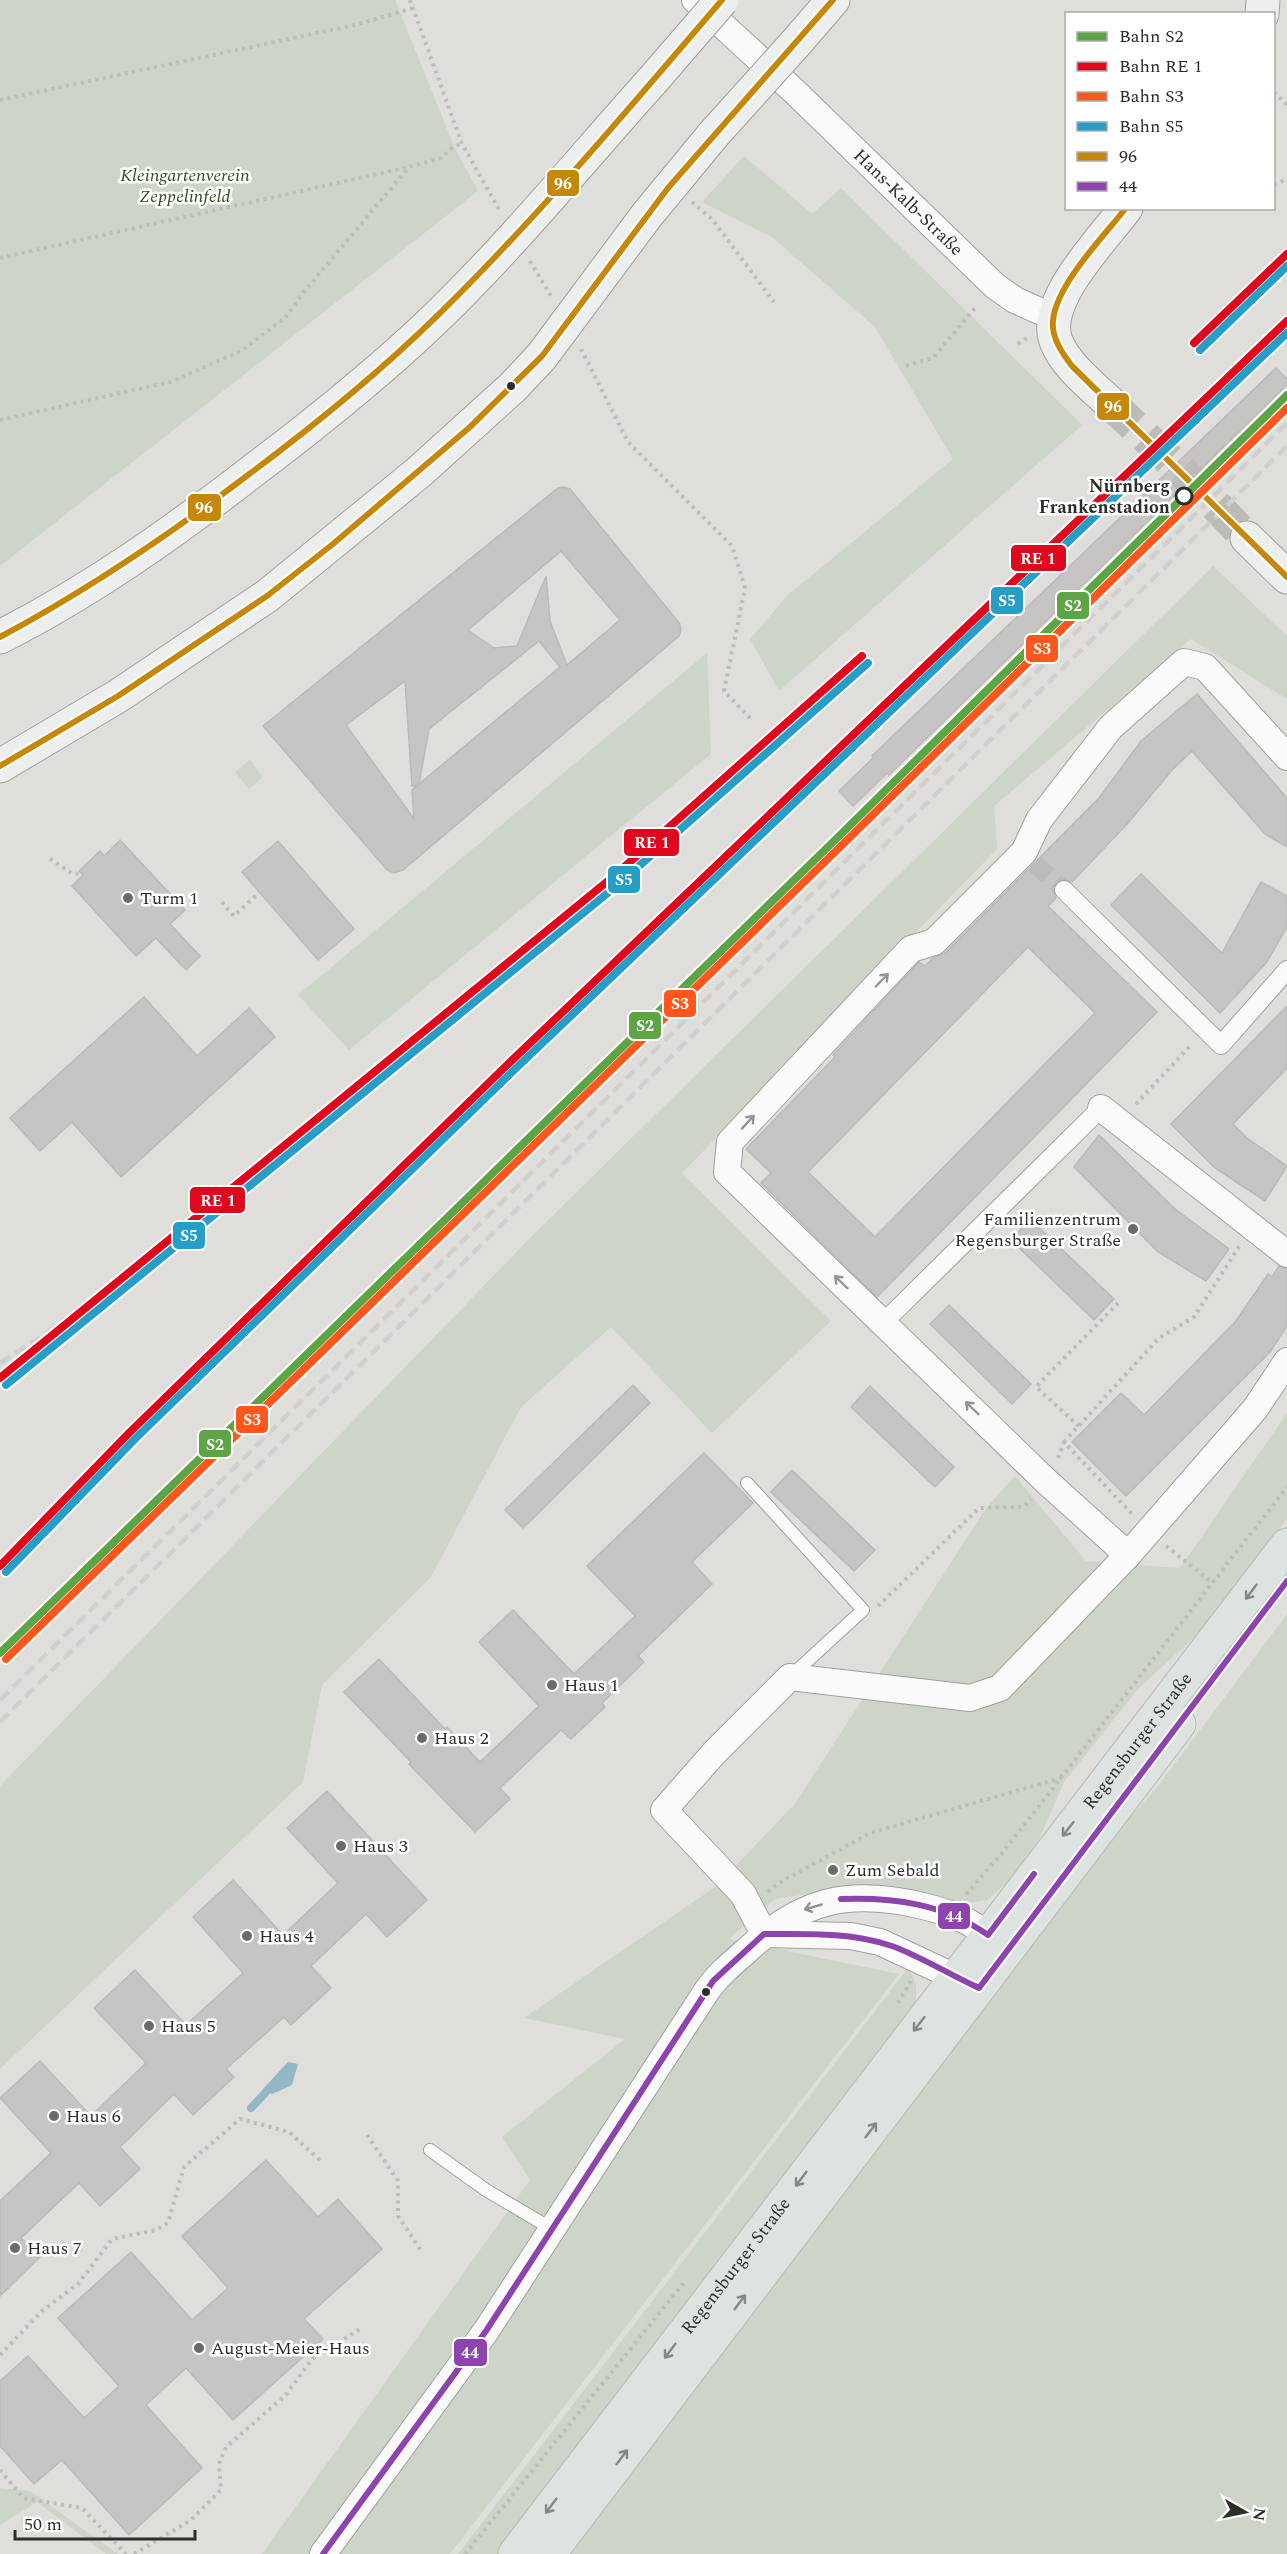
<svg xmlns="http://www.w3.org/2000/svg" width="1287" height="2554" viewBox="0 0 1287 2554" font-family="Spectral,serif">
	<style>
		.green { fill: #ccd5c7 }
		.water { fill: #94b7c5 }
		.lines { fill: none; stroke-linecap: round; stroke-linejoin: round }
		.stream { stroke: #94b7c5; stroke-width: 8 }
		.building { fill: #c7c5c4; stroke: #bcbab9; stroke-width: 1.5; fill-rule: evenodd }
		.pedestrian-tunnel { stroke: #bcbbb8; stroke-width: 18; stroke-dasharray: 18 9; stroke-linecap: butt }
		.secondary-tunnel { stroke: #bcbbb8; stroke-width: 33; stroke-dasharray: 33 16; stroke-linecap: butt }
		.service-casing { stroke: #a2a09e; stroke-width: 14 }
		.pedestrian-casing { stroke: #a2a09e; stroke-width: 20 }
		.minor-casing { stroke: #a2a09e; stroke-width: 28 }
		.secondary-casing { stroke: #a2a09e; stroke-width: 35 }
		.primary-casing { stroke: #bab9b8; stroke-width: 35 }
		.path { stroke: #bebdbc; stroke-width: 4; stroke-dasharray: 3 4.5; stroke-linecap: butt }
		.service { stroke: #fafafa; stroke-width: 12 }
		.pedestrian { stroke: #fafafa; stroke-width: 18 }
		.minor { stroke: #fafafa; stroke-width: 26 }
		.secondary { stroke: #ecefed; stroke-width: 33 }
		.primary { stroke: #dde3e0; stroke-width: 33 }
		.rail { stroke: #d1d0ce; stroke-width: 4.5; stroke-dasharray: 12 6; stroke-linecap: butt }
		.secondary-bridge-casing { stroke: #a2a09e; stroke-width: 35; stroke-linecap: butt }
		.secondary-bridge { stroke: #ecefed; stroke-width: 33 }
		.bus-1-casing { stroke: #fff; stroke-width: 10 }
		.bus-2-casing { stroke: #fff; stroke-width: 10 }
		.bus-1 { stroke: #c5880a; stroke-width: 6 }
		.bus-2 { stroke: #8e44ad; stroke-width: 6 }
		.rail-1-casing { stroke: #fff; stroke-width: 12 }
		.rail-2-casing { stroke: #fff; stroke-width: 12 }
		.rail-3-casing { stroke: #fff; stroke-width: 12 }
		.rail-4-casing { stroke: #fff; stroke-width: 12 }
		.rail-1 { stroke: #5da444; stroke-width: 8 }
		.rail-2 { stroke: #df091d; stroke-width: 8 }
		.rail-3 { stroke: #ff561d; stroke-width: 8 }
		.rail-4 { stroke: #269ec8; stroke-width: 8 }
		.oneway { stroke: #949492 }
		.oneway2 { stroke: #868885 }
		.bus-dot { fill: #2e2d2a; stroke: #fff; stroke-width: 2 }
		.stop-dot { fill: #fff; stroke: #2e2d2a; stroke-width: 3 }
		.poi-dot { fill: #6c6b68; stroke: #fff; stroke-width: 2 }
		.labels { text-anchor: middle; stroke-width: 5; stroke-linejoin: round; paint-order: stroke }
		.park-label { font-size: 18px; font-style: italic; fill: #2a4f1b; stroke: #fff }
		.street-label { font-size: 18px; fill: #2e2d2a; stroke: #fff }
		.stop-label { font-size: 18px; font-weight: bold; fill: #2e2d2a; stroke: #fff; text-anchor: end }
		.poi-label { font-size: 18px; fill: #2e2d2a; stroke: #fff; text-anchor: start }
		.line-badge { stroke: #fff; stroke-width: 2 }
		.badge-label { font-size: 16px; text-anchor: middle; font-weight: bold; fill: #fff }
	</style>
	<rect width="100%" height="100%" fill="#e0dedb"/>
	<g class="green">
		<polygon points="0,0 395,0 454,146 478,191 0,566"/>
		<polygon points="744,156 812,214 841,188 1082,425 779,691 750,639 788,595 953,459 875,327 772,237 702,202"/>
		<polygon points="1213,566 1287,636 1287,699 1191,639 994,806 997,849 682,1173 831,1321 712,1433 611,1327 521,1407 431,1577 322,1685 303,1782 0,2069 0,1786 530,1238"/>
		<polygon points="707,653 711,754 349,1050 298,995"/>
		<polygon points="250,760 263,777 249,789 235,772"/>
		<polygon points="1287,1413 1287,1519 1200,1632 1139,1688 1064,1782 1037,1844 1007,1883 987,1900 969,1903 861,1886 775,1899 729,1939 899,1974 450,2554 262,2554 530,2180 502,2137 625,2039 524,2018 715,1887 794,1805 987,1507 1015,1476 1086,1561 1180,1568"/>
		<polygon points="1287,1614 1287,2554 562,2554 1093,1857 1156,1789"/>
		<polygon points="908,1968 916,1984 916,2003 498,2554 458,2554"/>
		<polygon points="0,2488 30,2491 118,2554 106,2554 37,2502 0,2525"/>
	</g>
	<polygon class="water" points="288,2062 298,2064 292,2085 272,2094 263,2089"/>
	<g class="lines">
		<polyline class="stream" points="251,2108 266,2092"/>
	</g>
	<g class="building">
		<polygon points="1276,368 1287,379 1287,385 889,775 887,773 853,806 839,791 873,758 872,756"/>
		<path d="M 564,487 L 570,489 L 680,624 L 681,630 L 679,636 L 403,870 L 394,873 L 387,870 L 263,726 L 558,488 ZM 561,551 L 620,620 L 567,665 L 550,621 L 546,576 L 517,646 L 494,648 L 468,630 ZM 539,641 L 560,667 L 419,784 L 429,729 ZM 405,681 L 412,786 L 417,786 L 412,790 L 414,819 L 346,725 Z"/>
		<path d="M 1197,694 L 1287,798 L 1287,847 L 1265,834 L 1192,751 L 1172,770 L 1128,823 L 1072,882 L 1062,879 L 1056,883 L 1053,892 L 1056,898 L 1048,906 L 1157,1012 L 877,1297 L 761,1183 L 771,1173 L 746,1149 L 835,1057 L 833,1055 L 919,962 L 925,966 L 933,958 L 945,953 L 1099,798 L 1141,741 ZM 1028,947 L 1095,1013 L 875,1237 L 808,1172 Z"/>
		<polygon points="120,840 185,910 170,924 200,956 186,970 156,938 136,956 72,886 83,875 79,871 100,851 104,856"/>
		<polygon points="278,841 354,929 318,960 242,872"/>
		<polygon points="1141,874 1222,953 1261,882 1287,896 1287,927 1266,963 1220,1013 1111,905"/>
		<polygon points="144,997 197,1056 249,1008 275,1037 121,1177 72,1122 40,1151 10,1118"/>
		<polygon points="1287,1006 1287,1068 1233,1124 1247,1138 1287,1166 1265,1201 1215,1168 1171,1124"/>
		<polygon points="1099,1135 1175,1209 1229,1249 1206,1281 1158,1252 1074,1167"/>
		<polygon points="1030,1219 1114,1299 1094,1320 1011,1240"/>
		<polygon points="1279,1266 1287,1269 1287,1326 1270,1352 1126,1496 1072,1442 1121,1393 1144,1415 1236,1321 1268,1274 1272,1277"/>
		<polygon points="949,1305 1031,1384 1012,1404 930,1324"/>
		<polygon points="633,1385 650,1403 523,1528 505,1510"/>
		<polygon points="870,1386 954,1467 935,1487 851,1407"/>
		<polygon points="704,1453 753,1503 692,1562 712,1584 638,1656 644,1662 602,1703 605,1707 571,1739 561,1730 500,1788 510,1799 475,1832 409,1764 411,1762 344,1692 379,1659 445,1729 447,1727 480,1762 539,1706 479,1642 513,1610 574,1674 635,1616 587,1566"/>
		<polygon points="792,1470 875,1550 854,1571 771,1492"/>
		<polygon points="327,1791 427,1900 387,1937 366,1914 311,1966 331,1988 291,2025 284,2017 226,2069 234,2077 193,2115 174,2094 120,2147 140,2169 100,2206 79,2183 21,2238 40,2257 0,2296 0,2201 51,2153 0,2098 40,2061 91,2116 146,2063 94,2008 135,1970 186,2025 243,1973 193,1917 233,1880 283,1935 338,1883 287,1828"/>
		<polygon points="266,2160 318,2217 338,2199 382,2249 304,2319 323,2339 233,2420 186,2368 146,2405 202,2468 129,2535 62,2460 34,2484 0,2446 0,2381 28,2356 84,2418 119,2386 58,2318 131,2252 192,2320 228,2288 182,2236"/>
	</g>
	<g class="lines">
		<polyline class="pedestrian-tunnel" points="1035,864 1064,890"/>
		<polyline class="secondary-tunnel" points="1110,403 1198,487 1247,538"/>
		<g class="service-casing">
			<g id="service">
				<polyline points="747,1483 863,1610 791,1676"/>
				<polyline points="430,2150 486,2190 552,2229"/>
			</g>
		</g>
		<g class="pedestrian-casing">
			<g id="pedestrian">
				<polyline points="1064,890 1221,1045 1287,970"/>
				<polyline points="883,1323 1101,1108"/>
			</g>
		</g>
		<g class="minor-casing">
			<g id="minor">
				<path id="s1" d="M 695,0 L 795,92 L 995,286 L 1015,300 L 1053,317"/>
				<polyline points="1101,1108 1287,1254"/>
				<polyline points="1128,1555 1255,1409 1287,1361"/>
				<polyline points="764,1934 743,1894 664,1810 714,1753 790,1677 970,1698 1000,1688 1128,1555 1047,1482 727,1172 730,1142 911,949 934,942 1024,852 1039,820 1111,727 1184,662 1205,667 1287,757"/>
				<polyline points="764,1934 851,1936 880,1942 972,1985"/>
				<path d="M 323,2554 L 486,2331 L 706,1992 C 716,1977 730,1965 744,1953 C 800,1900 847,1888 923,1906 C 955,1914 979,1922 999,1950"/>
			</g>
		</g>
		<g class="secondary-casing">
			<g id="secondary">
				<polyline points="1262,14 1263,0"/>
				<polyline points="795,44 833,0"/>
				<path d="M 1110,403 C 1092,386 1065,365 1056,341 C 1041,301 1103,239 1126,208"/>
				<polyline points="1247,538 1287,577"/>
				<path d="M 0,637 C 89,592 171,534 250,473 C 315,424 379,373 438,316 C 514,242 581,160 652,81"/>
				<polyline points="0,766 118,696 267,596 419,472 513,387 542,356 647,215 713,135"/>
			</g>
		</g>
		<g class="primary-casing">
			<g id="primary">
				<path id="s2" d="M 515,2554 L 1287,1545"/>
				<polyline points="549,2554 1179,1724"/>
			</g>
		</g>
		<g class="path">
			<polyline points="410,0 462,144 500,211"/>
			<polyline points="1274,92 1287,105"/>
			<polyline points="0,100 355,25 413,8"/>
			<polyline points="1274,185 1287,179"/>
			<polyline points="692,202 712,219 774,302"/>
			<polyline points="0,258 409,167 441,158 454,146 462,144"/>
			<polyline points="530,261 551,296"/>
			<polyline points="1018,344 1027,338"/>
			<polyline points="581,349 628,442 732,546 745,588 724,691 751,719"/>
			<polyline points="906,366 933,358 976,307"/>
			<polyline points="0,420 170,382 241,351 285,318 304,292 409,167"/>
			<polyline points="50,859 73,874 81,873"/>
			<polyline points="222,902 234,916 260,892"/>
			<polyline points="1136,1104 1192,1044"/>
			<polyline points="1079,1426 1036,1387 1118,1303"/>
			<polyline points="1064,1442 1159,1338 1194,1317 1240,1245"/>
			<polyline points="1058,1458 1064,1442 1132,1514"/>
			<polyline points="1166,1546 1213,1583"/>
			<polyline points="878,1606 979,1508 1023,1507 1031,1499"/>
			<polyline points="768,1892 779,1883 870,1833 1061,1778"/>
			<polyline points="966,1894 1004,1851 1287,1487"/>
			<polyline points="898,2003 911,1981"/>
			<polyline points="367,2135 398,2181 398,2216 422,2252"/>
			<polyline points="0,2355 42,2311 78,2284 112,2239 156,2230 168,2223 184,2167 240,2119 289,2132 323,2163"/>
			<polyline points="0,2470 23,2498 82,2508 126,2554"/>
			<polyline points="134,2554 191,2520 221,2490 219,2464 226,2447 285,2396 312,2359 360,2329"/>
			<polyline points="465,2554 686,2280"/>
		</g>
		<use href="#service" class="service"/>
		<use href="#pedestrian" class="pedestrian"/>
		<use href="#minor" class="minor"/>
		<use href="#secondary" class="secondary"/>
		<use href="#primary" class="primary"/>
		<g class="rail">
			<polyline points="0,1363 41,1337 117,1280"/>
			<polyline points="0,1700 1287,423"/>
			<polyline points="0,1722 1287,446"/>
		</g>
		<g class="secondary-bridge-casing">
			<g id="secondary-bridge">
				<polyline points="652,81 722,0"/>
				<polyline points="713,135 795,44"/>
			</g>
		</g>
		<use href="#secondary-bridge" class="secondary-bridge"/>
		<g class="bus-1-casing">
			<g id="bus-1">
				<path d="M 1126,208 C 1103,237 1057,284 1053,320 C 1051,337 1062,353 1072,366 L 1287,577"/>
				<path d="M 0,637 C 88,590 169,535 248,475 C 315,425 379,373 438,315 C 539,216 630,107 722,0"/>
				<polyline points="0,766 118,696 267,596 333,544 470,427 542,356 668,188 833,0"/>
			</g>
		</g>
		<g class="bus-2-casing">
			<g id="bus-2">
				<path d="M 841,1899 C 894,1897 944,1904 988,1935 L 1034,1874"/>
				<path d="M 323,2554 L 486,2331 L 713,1981 L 764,1934 C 807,1934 851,1932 892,1946 C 922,1957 950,1975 979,1988 L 1287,1581"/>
			</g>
		</g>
		<use href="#bus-1" class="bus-1"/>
		<use href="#bus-2" class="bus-2"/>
		<g class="rail-1-casing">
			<polyline id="rail-1" points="0,1653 831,844 1287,395"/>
		</g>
		<g class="rail-2-casing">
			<g id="rail-2">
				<polyline points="1194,343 1287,254"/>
				<polyline points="0,1378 614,876 862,656"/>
				<polyline points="0,1566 129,1433 505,1067 1287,321"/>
			</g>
		</g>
		<g class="rail-3-casing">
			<polyline id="rail-3" points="6,1659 837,850 1287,408"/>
		</g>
		<g class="rail-4-casing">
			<g id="rail-4">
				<polyline points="1200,350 1287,266"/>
				<polyline points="6,1385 620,883 868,663"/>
				<polyline points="6,1572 135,1439 511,1073 1287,333"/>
			</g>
		</g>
		<use href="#rail-1" class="rail-1"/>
		<use href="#rail-2" class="rail-2"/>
		<use href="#rail-3" class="rail-3"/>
		<use href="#rail-4" class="rail-4"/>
	</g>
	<defs><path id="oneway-shaft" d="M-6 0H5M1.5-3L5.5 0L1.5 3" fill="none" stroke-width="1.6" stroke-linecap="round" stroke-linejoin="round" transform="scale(1.5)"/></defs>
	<g class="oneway">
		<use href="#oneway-shaft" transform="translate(882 980) rotate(-46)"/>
		<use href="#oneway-shaft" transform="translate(748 1122) rotate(-47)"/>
		<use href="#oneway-shaft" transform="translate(841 1282) rotate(-136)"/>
		<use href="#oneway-shaft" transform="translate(972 1408) rotate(-136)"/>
		<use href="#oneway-shaft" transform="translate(813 1907) rotate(164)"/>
	</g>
	<g class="oneway2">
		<use href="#oneway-shaft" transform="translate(1251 1592) rotate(127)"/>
		<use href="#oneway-shaft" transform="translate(1068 1829) rotate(128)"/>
		<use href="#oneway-shaft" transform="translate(919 2024) rotate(128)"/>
		<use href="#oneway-shaft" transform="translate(871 2130) rotate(-53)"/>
		<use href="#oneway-shaft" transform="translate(801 2179) rotate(127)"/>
		<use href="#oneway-shaft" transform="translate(740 2302) rotate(-53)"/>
		<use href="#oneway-shaft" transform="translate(670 2351) rotate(127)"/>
		<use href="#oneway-shaft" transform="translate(622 2457) rotate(-53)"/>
		<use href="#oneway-shaft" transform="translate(551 2506) rotate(127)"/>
	</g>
	<g class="bus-dot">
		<circle cx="511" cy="386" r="5"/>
		<circle cx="706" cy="1992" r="5"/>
	</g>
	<circle class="stop-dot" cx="1184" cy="496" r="8"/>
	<g class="poi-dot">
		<circle cx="128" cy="898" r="6"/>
		<circle cx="1133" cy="1229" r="6"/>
		<circle cx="552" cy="1685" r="6"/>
		<circle cx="422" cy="1738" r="6"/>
		<circle cx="341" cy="1846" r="6"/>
		<circle cx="833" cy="1870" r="6"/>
		<circle cx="247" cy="1936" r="6"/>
		<circle cx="149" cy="2026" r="6"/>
		<circle cx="54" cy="2116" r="6"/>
		<circle cx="15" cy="2248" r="6"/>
		<circle cx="199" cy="2348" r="6"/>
	</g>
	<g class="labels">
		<g class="park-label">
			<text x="185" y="181">Kleingartenverein<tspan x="185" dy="21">Zeppelinfeld</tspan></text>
		</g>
		<g class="street-label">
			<text dy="6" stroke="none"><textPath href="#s1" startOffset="294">Hans-Kalb-Straße</textPath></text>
			<text dy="6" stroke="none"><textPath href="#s2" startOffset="1024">Regensburger Straße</textPath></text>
			<text dy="6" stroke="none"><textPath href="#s2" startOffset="363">Regensburger Straße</textPath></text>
		</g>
		<g class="stop-label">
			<text x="1170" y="492">Nürnberg<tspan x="1170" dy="21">Frankenstadion</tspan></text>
		</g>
		<g class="poi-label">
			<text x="140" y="904">Turm 1</text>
			<text x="1121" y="1225" text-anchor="end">Familienzentrum<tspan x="1121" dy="21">Regensburger Straße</tspan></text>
			<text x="564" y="1691">Haus 1</text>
			<text x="434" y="1744">Haus 2</text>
			<text x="353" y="1852">Haus 3</text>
			<text x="845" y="1876">Zum Sebald</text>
			<text x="259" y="1942">Haus 4</text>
			<text x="161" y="2032">Haus 5</text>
			<text x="66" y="2122">Haus 6</text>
			<text x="27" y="2254">Haus 7</text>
			<text x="211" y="2354">August-Meier-Haus</text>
		</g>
	</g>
	<g class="line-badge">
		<rect x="546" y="169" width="34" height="28" rx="6" fill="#c5880a"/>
		<rect x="1096" y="392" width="34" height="29" rx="6" fill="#c5880a"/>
		<rect x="187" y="493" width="35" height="29" rx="6" fill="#c5880a"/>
		<rect x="1010" y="544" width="57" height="28" rx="6" fill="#df091d"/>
		<rect x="990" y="586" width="34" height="29" rx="6" fill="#269ec8"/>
		<rect x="1056" y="591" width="34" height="29" rx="6" fill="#5da444"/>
		<rect x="1025" y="634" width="34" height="29" rx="6" fill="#ff561d"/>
		<rect x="623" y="828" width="57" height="29" rx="6" fill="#df091d"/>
		<rect x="607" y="865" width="34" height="29" rx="6" fill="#269ec8"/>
		<rect x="663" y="989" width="34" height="29" rx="6" fill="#ff561d"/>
		<rect x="628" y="1011" width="34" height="29" rx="6" fill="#5da444"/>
		<rect x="189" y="1186" width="57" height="28" rx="6" fill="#df091d"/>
		<rect x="172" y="1221" width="34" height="29" rx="6" fill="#269ec8"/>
		<rect x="235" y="1405" width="34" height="29" rx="6" fill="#ff561d"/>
		<rect x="198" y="1429" width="34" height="29" rx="6" fill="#5da444"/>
		<rect x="937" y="1902" width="34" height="28" rx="6" fill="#8e44ad"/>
		<rect x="453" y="2338" width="35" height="29" rx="6" fill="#8e44ad"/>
	</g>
	<g class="badge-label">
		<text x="563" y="189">96</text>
		<text x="1113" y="412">96</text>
		<text x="204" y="513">96</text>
		<text x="1038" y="564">RE 1</text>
		<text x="1007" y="606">S5</text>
		<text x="1073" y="611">S2</text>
		<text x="1042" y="654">S3</text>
		<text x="652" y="848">RE 1</text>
		<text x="624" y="885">S5</text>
		<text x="680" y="1009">S3</text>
		<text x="645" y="1031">S2</text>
		<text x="218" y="1206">RE 1</text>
		<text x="189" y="1241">S5</text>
		<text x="252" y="1425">S3</text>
		<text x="215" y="1450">S2</text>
		<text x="954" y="1922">44</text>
		<text x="470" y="2358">44</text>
	</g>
	<rect x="1065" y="12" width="210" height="198" fill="#ffffff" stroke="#ababaa" stroke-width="1.5"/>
	<rect x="1077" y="32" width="30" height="9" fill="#5da444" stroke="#ababaa" stroke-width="1.5"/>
	<text x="1119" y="42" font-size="18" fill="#2e2d2a">Bahn S2</text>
	<rect x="1077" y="62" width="30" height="9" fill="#df091d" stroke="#ababaa" stroke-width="1.5"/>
	<text x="1119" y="72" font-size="18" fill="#2e2d2a">Bahn RE 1</text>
	<rect x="1077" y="92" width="30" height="9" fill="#ff561d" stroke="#ababaa" stroke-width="1.5"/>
	<text x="1119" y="102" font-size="18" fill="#2e2d2a">Bahn S3</text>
	<rect x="1077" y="122" width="30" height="9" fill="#269ec8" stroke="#ababaa" stroke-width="1.5"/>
	<text x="1119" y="132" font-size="18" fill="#2e2d2a">Bahn S5</text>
	<rect x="1077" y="152" width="30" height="9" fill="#c5880a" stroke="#ababaa" stroke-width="1.5"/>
	<text x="1119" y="162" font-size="18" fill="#2e2d2a">96</text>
	<rect x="1077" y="182" width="30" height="9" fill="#8e44ad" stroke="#ababaa" stroke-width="1.5"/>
	<text x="1119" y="192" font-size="18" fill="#2e2d2a">44</text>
	<g transform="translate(1245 2512) rotate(99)" stroke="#ffffff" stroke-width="4.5" paint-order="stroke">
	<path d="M0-4.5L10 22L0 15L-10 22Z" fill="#2e2d2a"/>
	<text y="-9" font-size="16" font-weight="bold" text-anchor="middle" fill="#2e2d2a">N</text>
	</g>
	<path d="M15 2530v9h180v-9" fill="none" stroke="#2e2d2a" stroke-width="3"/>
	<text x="24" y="2530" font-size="18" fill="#2e2d2a" stroke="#ffffff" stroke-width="4.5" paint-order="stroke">50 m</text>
</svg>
